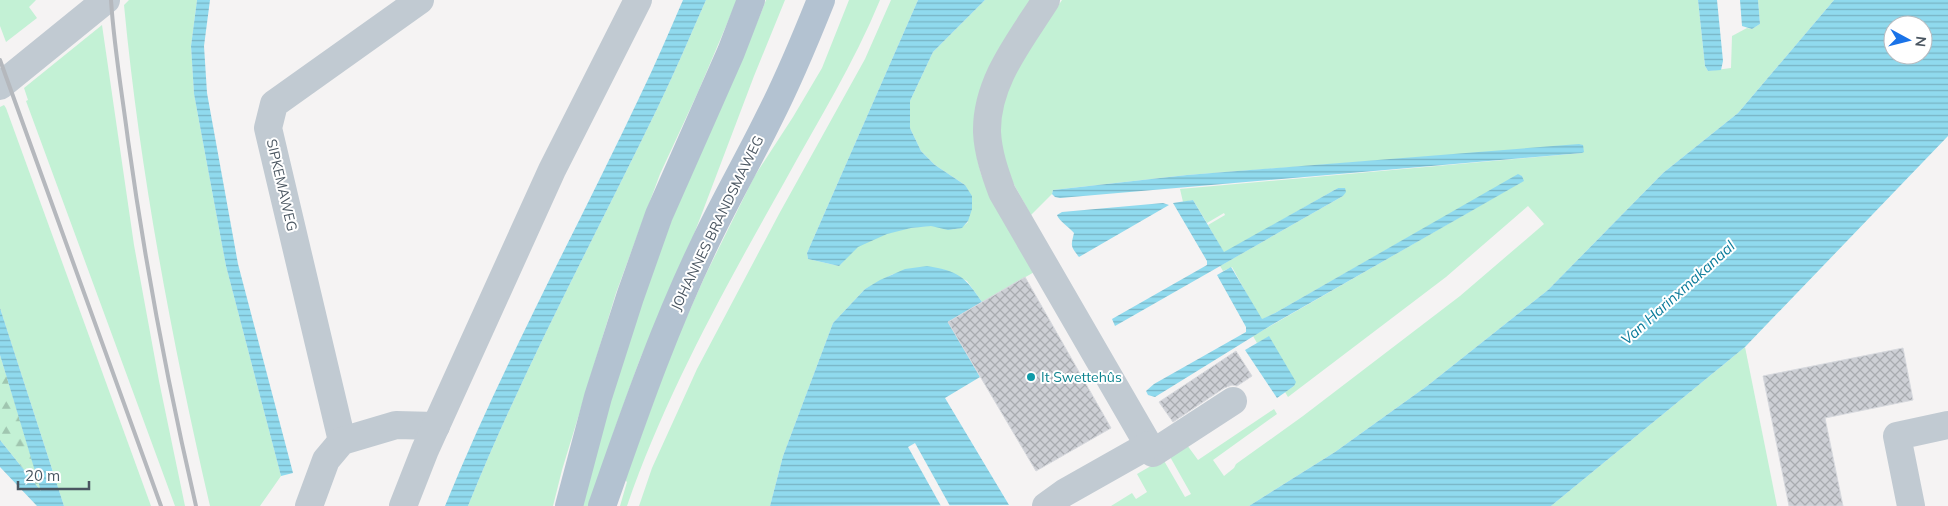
<svg xmlns="http://www.w3.org/2000/svg" width="1948" height="506" viewBox="0 0 1948 506" font-family="Mulish,sans-serif">
	<style>
		.green { fill: #c3f1d5 }
		.forest { fill: url(#forest-firs) }
		.water { fill: url(#water-rules); fill-rule: evenodd }
		.pier { fill: #f5f3f3 }
		.building { fill: url(#building-cross-hatch); stroke: #d7d9de }
		.lines { fill: none; stroke-linecap: round; stroke-linejoin: round }
		.minor { stroke: #c1cad2; stroke-width: 28 }
		.major { stroke: #b3c2d1; stroke-width: 28 }
		.rail { stroke: #b5b8bd; stroke-width: 4 }
		.culture-dot { fill: #0f9aa8; stroke: #fff; stroke-width: 2 }
		.labels { text-anchor: middle; stroke-width: 4; stroke-linejoin: round; paint-order: stroke }
		.street-label { font-size: 14px; fill: #4a5661; stroke: #fff }
		.culture-label { font-size: 14px; fill: #0d838f; stroke: #fff; text-anchor: start }
		.water-label { font-size: 15px; font-style: italic; fill: #0c7c9b; stroke: #fff }
	</style>
	<defs>
		<pattern id="forest-firs" width="22" height="20" patternUnits="userSpaceOnUse" patternTransform="scale(1.25)"><rect width="22" height="20" fill="#c3f1d5"/><path d="M5 1l3.5 6h-7zM16 11l3.5 6h-7z" fill="#a0c6b0"/></pattern>
		<pattern id="water-rules" width="6" height="5" patternUnits="userSpaceOnUse" patternTransform="scale(1.25)"><rect width="6" height="5" fill="#90daee"/><path d="M0 2.5h6" fill="none" stroke="#78b4c4"/></pattern>
		<pattern id="building-cross-hatch" width="8" height="8" patternUnits="userSpaceOnUse" patternTransform="scale(1.25)"><rect width="8" height="8" fill="#cdcfd5"/><path d="M0 0l8 8M0 8l8-8" fill="none" stroke="#a8abb0"/></pattern>
	</defs>
	<rect width="100%" height="100%" fill="#f5f3f3"/>
	<g class="green">
		<polygon points="0,0 36,0 29,7 37,18 6,42 0,26"/>
		<path d="M 129,0 L 197,0 L 191,46 L 194,94 L 226,266 L 281,476 L 260,506 L 210,506 C 172,341 140,173 124,5 Z"/>
		<path d="M 706,0 L 737,0 L 698,92 L 660,174 L 616,293 L 562,470 L 553,506 L 468,506 C 523,369 594,239 658,107 C 675,72 690,36 706,0 Z"/>
		<path d="M 766,0 L 785,0 L 754,76 L 685,258 L 640,359 L 614,431 L 591,506 L 581,506 C 612,391 647,277 693,167 C 716,111 744,57 766,0 Z"/>
		<path d="M 849,0 L 880,0 C 854,63 818,121 785,181 C 726,286 667,391 627,506 L 620,506 L 627,482 L 625,480 L 672,350 L 705,276 L 754,177 L 793,117 L 822,68 Z"/>
		<path d="M 891,0 L 918,0 L 807,253 L 808,259 L 839,266 C 845,260 851,251 858,246 C 876,234 907,227 929,226 C 945,225 954,236 968,222 L 965,185 L 935,165 L 921,151 L 910,128 L 910,101 L 933,52 L 985,0 L 1032,0 L 974,133 L 977,158 L 981,174 L 992,199 L 1036,271 L 982,302 L 967,281 L 942,269 L 893,274 L 865,289 L 833,323 L 783,456 L 770,506 L 639,506 L 652,468 L 697,369 L 779,214 L 865,59 Z"/>
		<path d="M 1062,0 L 1698,0 L 1705,66 L 1708,71 L 1731,68 L 1732,36 L 1747,28 L 1752,29 L 1760,24 L 1758,0 L 1834,0 L 1738,113 L 1663,173 L 1548,290 L 1427,386 L 1335,452 L 1249,506 L 1111,506 L 1132,493 L 1136,499 L 1147,492 L 1137,474 L 1163,459 L 1185,497 L 1191,494 L 1169,455 L 1187,445 L 1198,460 L 1274,409 L 1277,414 L 1213,460 L 1224,476 L 1234,468 L 1236,464 L 1303,416 L 1460,296 L 1544,224 L 1528,206 L 1446,277 L 1288,397 L 1285,392 L 1294,386 L 1269,337 L 1257,343 L 1253,336 L 1523,181 L 1522,176 L 1518,175 L 1275,313 L 1261,320 L 1232,267 L 1223,271 L 1220,266 L 1343,196 L 1345,189 L 1338,188 L 1224,253 L 1208,225 L 1225,215 L 1224,213 L 1207,223 L 1193,200 L 1183,202 L 1180,189 L 1582,153 L 1583,145 L 1187,175 L 1053,190 L 1052,194 L 1031,215 C 1020,195 1007,175 1002,153 C 989,95 1033,45 1062,0 Z"/>
		<polygon points="102,25 134,245 159,381 185,506 175,506 26,101 28,100 24,88"/>
		<polygon points="4,105 6,108 151,506 64,506 0,308 0,107"/>
		<polygon points="1745,347 1777,506 1551,506"/>
	</g>
	<polygon class="forest" points="0,355 41,489 41,491 0,440"/>
	<g class="water">
		<polygon points="197,0 210,0 204,46 207,93 238,264 293,473 281,476 226,266 194,94 191,46"/>
		<path d="M 683,0 L 706,0 C 690,36 675,72 658,107 C 594,239 523,369 468,506 L 445,506 C 502,366 575,233 640,96 C 655,65 669,32 683,0 Z"/>
		<polygon points="918,0 985,0 933,52 910,101 910,128 921,151 935,165 965,185 972,196 972,209 968,221 962,228 948,230 931,226 911,228 887,234 858,247 839,266 808,259 807,253"/>
		<polygon points="1698,0 1717,0 1723,61 1721,70 1708,71 1705,66"/>
		<polygon points="1740,0 1758,0 1760,24 1752,29 1742,26"/>
		<path d="M 1834,0 L 1948,0 L 1948,136 L 1745,347 L 1551,506 L 1249,506 L 1335,452 L 1427,386 L 1548,290 L 1663,173 L 1738,113 ZM 1893,25 L 1923,25 L 1923,55 L 1893,55 Z"/>
		<polygon points="1579,144 1583,145 1584,152 1582,153 1060,198 1055,197 1052,194 1053,190 1187,175"/>
		<polygon points="1518,174 1522,176 1524,181 1275,323 1155,397 1148,395 1146,391 1154,384 1246,332 1246,327 1217,275 1231,267 1262,319 1275,313"/>
		<polygon points="1338,188 1345,188 1346,192 1343,196 1115,326 1112,319 1207,265 1207,261 1173,203 1193,200 1224,252"/>
		<path d="M 1163,203 L 1169,205 L 1079,257 C 1070,246 1071,246 1074,233 C 1069,227 1059,221 1057,215 L 1062,212 Z"/>
		<path d="M 927,266 C 959,271 965,277 982,302 L 949,322 L 980,377 L 945,398 L 1009,505 L 770,506 L 783,456 L 833,323 L 865,289 L 880,280 L 905,269 Z"/>
		<polygon points="0,308 64,506 37,506 0,467 0,440 41,491 0,355"/>
		<polygon points="1269,336 1296,382 1294,386 1277,398 1245,350"/>
	</g>
	<polygon class="pier" points="915,443 950,506 941,506 908,447"/>
	<g class="building">
		<polygon points="1025,277 1111,428 1036,471 948,322"/>
		<polygon points="1903,348 1913,400 1825,418 1843,506 1789,506 1763,376"/>
		<polygon points="1236,351 1252,376 1237,386 1232,385 1224,388 1173,422 1159,402"/>
	</g>
	<g class="lines">
		<g class="minor">
			<path d="M 1046,0 C 1020,41 986,82 987,132 C 988,153 995,173 1002,192 L 1153,453 L 1233,401"/>
			<polyline points="0,86 106,0"/>
			<polyline points="342,441 268,128 274,104 420,0"/>
			<polyline points="309,506 326,460 342,441 396,425 436,426"/>
			<polyline points="403,506 425,450 552,170 638,0"/>
			<polyline points="1046,506 1064,493 1149,445"/>
			<polyline points="1911,506 1897,436 1948,425"/>
		</g>
		<g class="major">
			<polyline points="569,506 598,397 630,297 659,215 731,52 751,0"/>
			<path d="M 602,506 C 633,418 663,330 704,245 C 724,202 748,161 769,118 C 789,79 805,40 821,0"/>
		</g>
		<g class="rail">
			<path d="M 111,0 C 114,47 122,93 128,140 C 145,263 168,385 196,506"/>
			<polyline points="0,60 161,506"/>
		</g>
	</g>
	<circle class="culture-dot" cx="1031" cy="377" r="5"/>
	<g class="labels">
		<g class="street-label">
			<text transform="translate(282 185) rotate(77)" y="5">SIPKEMAWEG</text>
			<text transform="translate(717 223) rotate(-64)" y="5">JOHANNES BRANDSMAWEG</text>
		</g>
		<g class="culture-label">
			<text x="1041" y="382">It Swettehûs</text>
		</g>
		<g class="water-label">
			<text transform="translate(1678 293) rotate(-42)" y="5">Van Harinxmakanaal</text>
		</g>
	</g>
	<g transform="translate(1908 40) rotate(97)"><circle r="24" fill="#ffffff" stroke="#b7bbc0"/>
	<path d="M0-4L9 19L0 12L-9 19Z" fill="#1a73e8"/>
	<text y="-8" font-size="14" font-weight="bold" text-anchor="middle" fill="#4a5661">N</text>
	</g>
	<path d="M18 481v8h71v-8" fill="none" stroke="#4a5661" stroke-width="2.5"/>
	<text x="25" y="481" font-size="15" fill="#4a5661" stroke="#ffffff" stroke-width="4" paint-order="stroke">20 m</text>
</svg>
